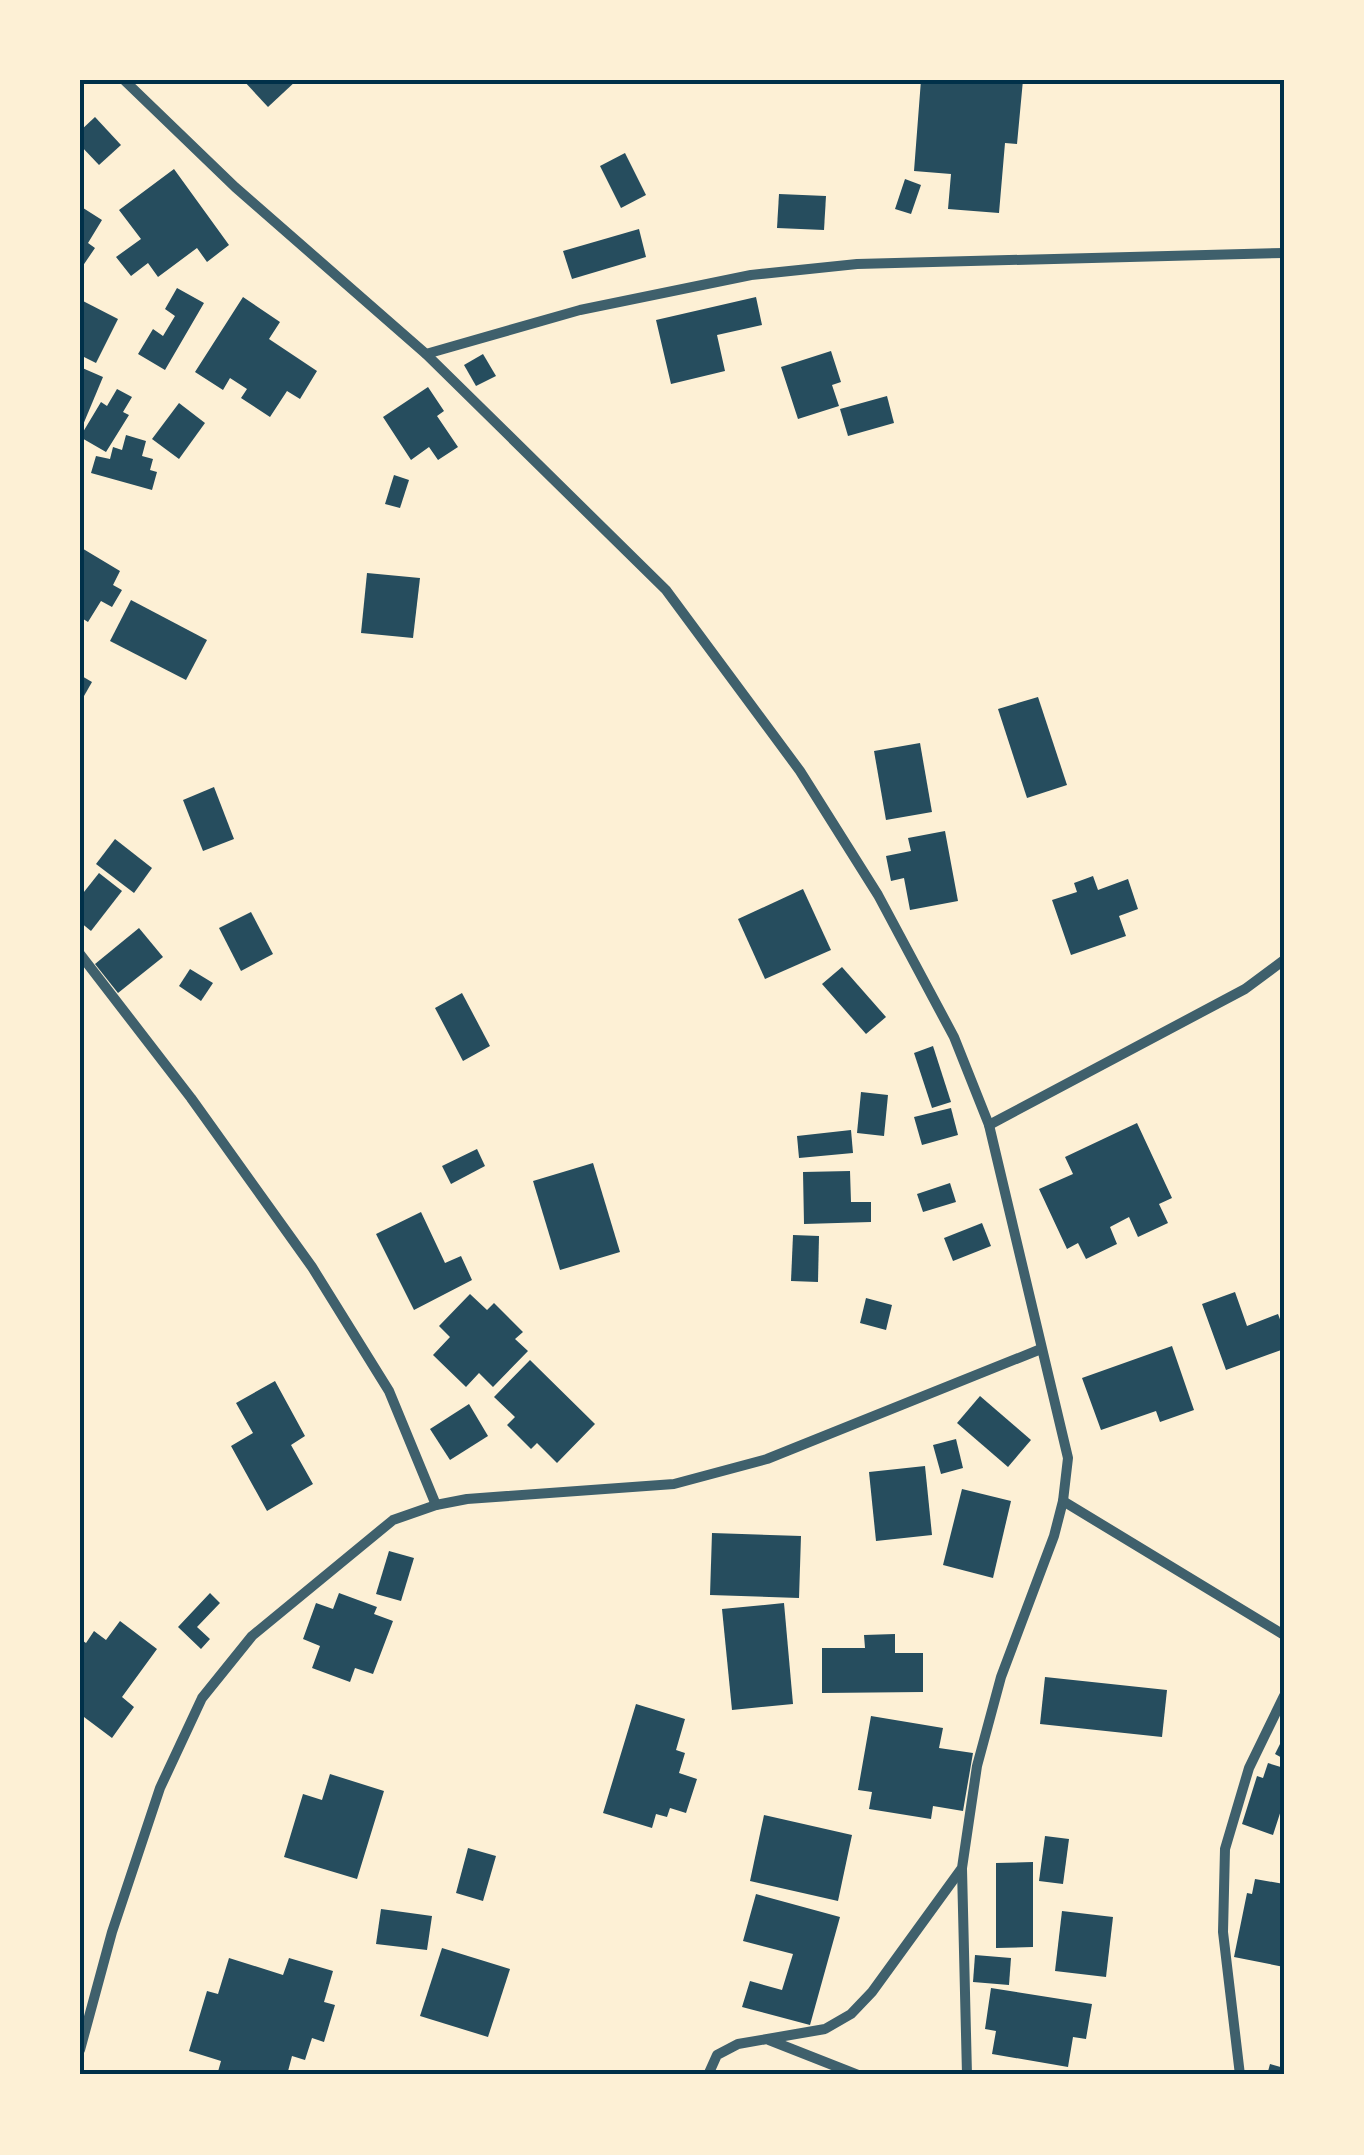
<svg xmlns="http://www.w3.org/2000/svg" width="1364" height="2155" viewBox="0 0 1364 2155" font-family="Jost,sans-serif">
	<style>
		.building { fill: #264d5e }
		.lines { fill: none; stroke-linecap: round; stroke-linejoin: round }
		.minor { stroke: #3f606c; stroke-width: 10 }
		.neatline { fill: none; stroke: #003049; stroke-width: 4 }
	</style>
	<rect width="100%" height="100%" fill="#fdf0d5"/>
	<g class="building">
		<polygon points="243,80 297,80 268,107"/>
		<polygon points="921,80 1023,80 1017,144 1005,143 999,213 948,209 951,174 914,171"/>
		<polygon points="95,117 121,145 99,165 80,145 80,131"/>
		<polygon points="625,153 646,195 621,208 600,166"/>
		<polygon points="174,169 229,245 207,262 197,248 158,277 148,263 131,276 116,257 141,239 119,210"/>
		<polygon points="905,179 921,185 911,214 895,209"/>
		<polygon points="779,194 826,196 824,230 777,228"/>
		<polygon points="80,206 102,220 88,243 95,248 80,270"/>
		<polygon points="639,229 646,257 572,279 563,251"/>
		<polygon points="177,288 204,303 165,370 138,354 153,329 163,336 175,316 165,309"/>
		<polygon points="243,297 280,322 269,339 317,371 300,399 287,391 270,417 241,398 247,389 230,378 223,390 195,372"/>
		<polygon points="756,297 762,325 717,335 725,371 671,384 656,320"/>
		<polygon points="83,301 118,319 96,363 80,355 80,307"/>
		<polygon points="831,351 841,382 832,385 839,406 798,419 781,367"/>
		<polygon points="483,354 496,376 476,386 464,365"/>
		<polygon points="80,367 103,377 80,432"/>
		<polygon points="428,387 444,411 437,416 458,447 438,460 429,447 411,460 383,417"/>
		<polygon points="117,389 132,397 123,412 129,415 106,452 80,437 101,402 107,406"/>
		<polygon points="887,396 894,423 848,436 840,409"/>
		<polygon points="179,403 205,423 179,459 152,439"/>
		<polygon points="126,435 146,441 142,456 153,459 150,470 157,472 152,490 91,473 96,456 110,459 113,447 122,450"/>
		<polygon points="394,475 409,480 400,508 385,504"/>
		<polygon points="80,547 120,571 113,585 122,590 112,607 101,601 88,622 80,617"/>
		<polygon points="367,573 420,578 413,638 361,633"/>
		<polygon points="131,600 207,640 186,680 110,641"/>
		<polygon points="80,675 92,682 80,703"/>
		<polygon points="1038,697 1067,785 1027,798 998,709"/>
		<polygon points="920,743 932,812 886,820 874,751"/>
		<polygon points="214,787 234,839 203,851 183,800"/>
		<polygon points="945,831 958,901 910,910 904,878 891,881 886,856 911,851 908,838"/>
		<polygon points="115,839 152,868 134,893 96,864"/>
		<polygon points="99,873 122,891 91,931 80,922 80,897"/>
		<polygon points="1093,876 1098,890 1128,879 1138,909 1119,916 1126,936 1071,955 1052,900 1077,892 1074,883"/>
		<polygon points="803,889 831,950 765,979 738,919"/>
		<polygon points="251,912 273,954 241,971 219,928"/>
		<polygon points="139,928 163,957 118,993 95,964"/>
		<polygon points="842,967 886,1017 866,1034 822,984"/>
		<polygon points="190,969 213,983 201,1001 179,986"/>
		<polygon points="462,993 490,1046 463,1061 435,1008"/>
		<polygon points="933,1046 951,1102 932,1108 914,1053"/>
		<polygon points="861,1092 888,1095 884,1136 857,1133"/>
		<polygon points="951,1108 958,1135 922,1145 914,1117"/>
		<polygon points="1137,1123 1172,1198 1159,1204 1168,1223 1138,1237 1129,1217 1110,1227 1117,1244 1086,1259 1078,1243 1067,1249 1039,1189 1073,1174 1065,1157"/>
		<polygon points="851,1130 853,1153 799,1158 797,1136"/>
		<polygon points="477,1149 485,1166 451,1184 442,1166"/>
		<polygon points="593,1163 620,1252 560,1270 533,1181"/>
		<polygon points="850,1171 851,1202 871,1202 871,1222 804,1224 803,1172"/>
		<polygon points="950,1183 956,1202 923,1212 917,1194"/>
		<polygon points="421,1212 445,1263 461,1256 472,1280 414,1310 376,1234"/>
		<polygon points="982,1223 991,1246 953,1261 944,1238"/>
		<polygon points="793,1235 819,1236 818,1282 791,1281"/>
		<polygon points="1235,1292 1247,1326 1278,1314 1284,1330 1284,1349 1226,1370 1202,1304"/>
		<polygon points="470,1294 487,1310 494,1303 523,1332 515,1339 528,1351 493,1387 479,1373 466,1387 433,1355 450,1337 439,1326"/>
		<polygon points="866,1298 892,1305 886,1330 860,1323"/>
		<polygon points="1172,1346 1194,1410 1160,1422 1156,1411 1101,1430 1082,1378"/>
		<polygon points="530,1360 595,1424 557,1463 537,1443 531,1449 507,1425 515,1417 494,1397"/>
		<polygon points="275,1381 305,1436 291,1445 313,1484 267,1511 231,1446 253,1433 236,1403"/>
		<polygon points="980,1396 1031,1440 1008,1467 957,1423"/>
		<polygon points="469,1404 488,1436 450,1460 430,1429"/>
		<polygon points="956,1439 963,1468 941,1474 933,1445"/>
		<polygon points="925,1466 932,1535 876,1541 869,1472"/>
		<polygon points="962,1489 1011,1501 993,1578 943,1565"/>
		<polygon points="712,1533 801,1536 799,1598 710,1595"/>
		<polygon points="389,1551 414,1558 401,1601 376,1594"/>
		<polygon points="210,1593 220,1603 197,1627 210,1639 201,1649 178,1627"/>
		<polygon points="339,1593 377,1607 374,1614 393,1621 373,1674 355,1668 350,1682 312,1668 320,1646 303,1639 316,1603 333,1609"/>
		<polygon points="784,1603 793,1704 732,1710 722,1609"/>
		<polygon points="120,1621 157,1649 122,1697 134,1707 112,1738 80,1714 80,1639 86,1643 94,1631 106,1640"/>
		<polygon points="895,1634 895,1653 923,1653 923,1692 822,1693 822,1648 865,1648 864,1635"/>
		<polygon points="1045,1677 1167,1690 1162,1737 1040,1724"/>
		<polygon points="636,1704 685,1719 676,1750 685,1753 679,1773 697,1779 686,1813 670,1808 667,1817 656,1814 652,1828 603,1813"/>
		<polygon points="871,1716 943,1728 939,1748 973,1753 963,1811 933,1806 931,1819 869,1809 872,1792 858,1790"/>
		<polygon points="1284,1736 1284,1759 1275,1754"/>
		<polygon points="1268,1763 1284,1768 1284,1801 1273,1835 1242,1824 1257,1776 1263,1778"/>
		<polygon points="330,1774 384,1791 357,1879 284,1857 303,1794 322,1800"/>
		<polygon points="764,1815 852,1835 838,1901 750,1881"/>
		<polygon points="1045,1836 1069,1839 1063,1884 1039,1881"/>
		<polygon points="468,1848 496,1856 483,1901 456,1893"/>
		<polygon points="1033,1862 1033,1947 996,1948 996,1863"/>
		<polygon points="1255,1879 1284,1884 1284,1967 1234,1957 1247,1893 1252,1894"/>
		<polygon points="756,1894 840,1917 810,2025 742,2007 750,1981 782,1990 793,1954 743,1941"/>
		<polygon points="381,1909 432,1916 427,1950 376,1944"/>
		<polygon points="1062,1911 1113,1917 1106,1977 1055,1971"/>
		<polygon points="442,1948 510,1969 488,2037 420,2016"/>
		<polygon points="975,1955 1011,1958 1009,1985 973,1982"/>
		<polygon points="229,1958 283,1975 289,1958 333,1971 324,2002 335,2005 324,2042 312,2038 305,2060 292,2056 287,2075 217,2075 221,2061 189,2051 207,1991 218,1994"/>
		<polygon points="991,1988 1092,2004 1086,2039 1073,2037 1068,2067 992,2054 996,2031 985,2029"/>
		<polygon points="1270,2064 1284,2068 1284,2075 1267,2075"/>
	</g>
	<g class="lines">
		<g class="minor">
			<polyline points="124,80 235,187 426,354 666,590 800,771 878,895 954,1037 989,1125 1068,1458 1063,1501 1054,1536 1001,1677 977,1766 962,1868 872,1992 851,2014 825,2029 738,2044 717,2055 708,2075"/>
			<polyline points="426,354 580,310 751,275 857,264 1284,253"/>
			<polyline points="80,954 191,1098 312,1267 389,1391 436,1505"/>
			<polyline points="989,1125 1245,989 1284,960"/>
			<polyline points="1063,1501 1284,1635"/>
			<polyline points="962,1869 967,2075"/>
			<polyline points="769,2040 858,2075"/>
			<polyline points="80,2050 112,1932 160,1788 202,1698 252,1636 393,1520 436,1505 467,1499 674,1484 767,1459 1041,1349"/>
			<polyline points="1240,2075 1223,1932 1225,1849 1249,1768 1284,1696"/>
		</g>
	</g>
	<rect width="1364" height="2155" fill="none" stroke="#fdf0d5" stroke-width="165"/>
	<rect x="82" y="82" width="1200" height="1990" class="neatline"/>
</svg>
